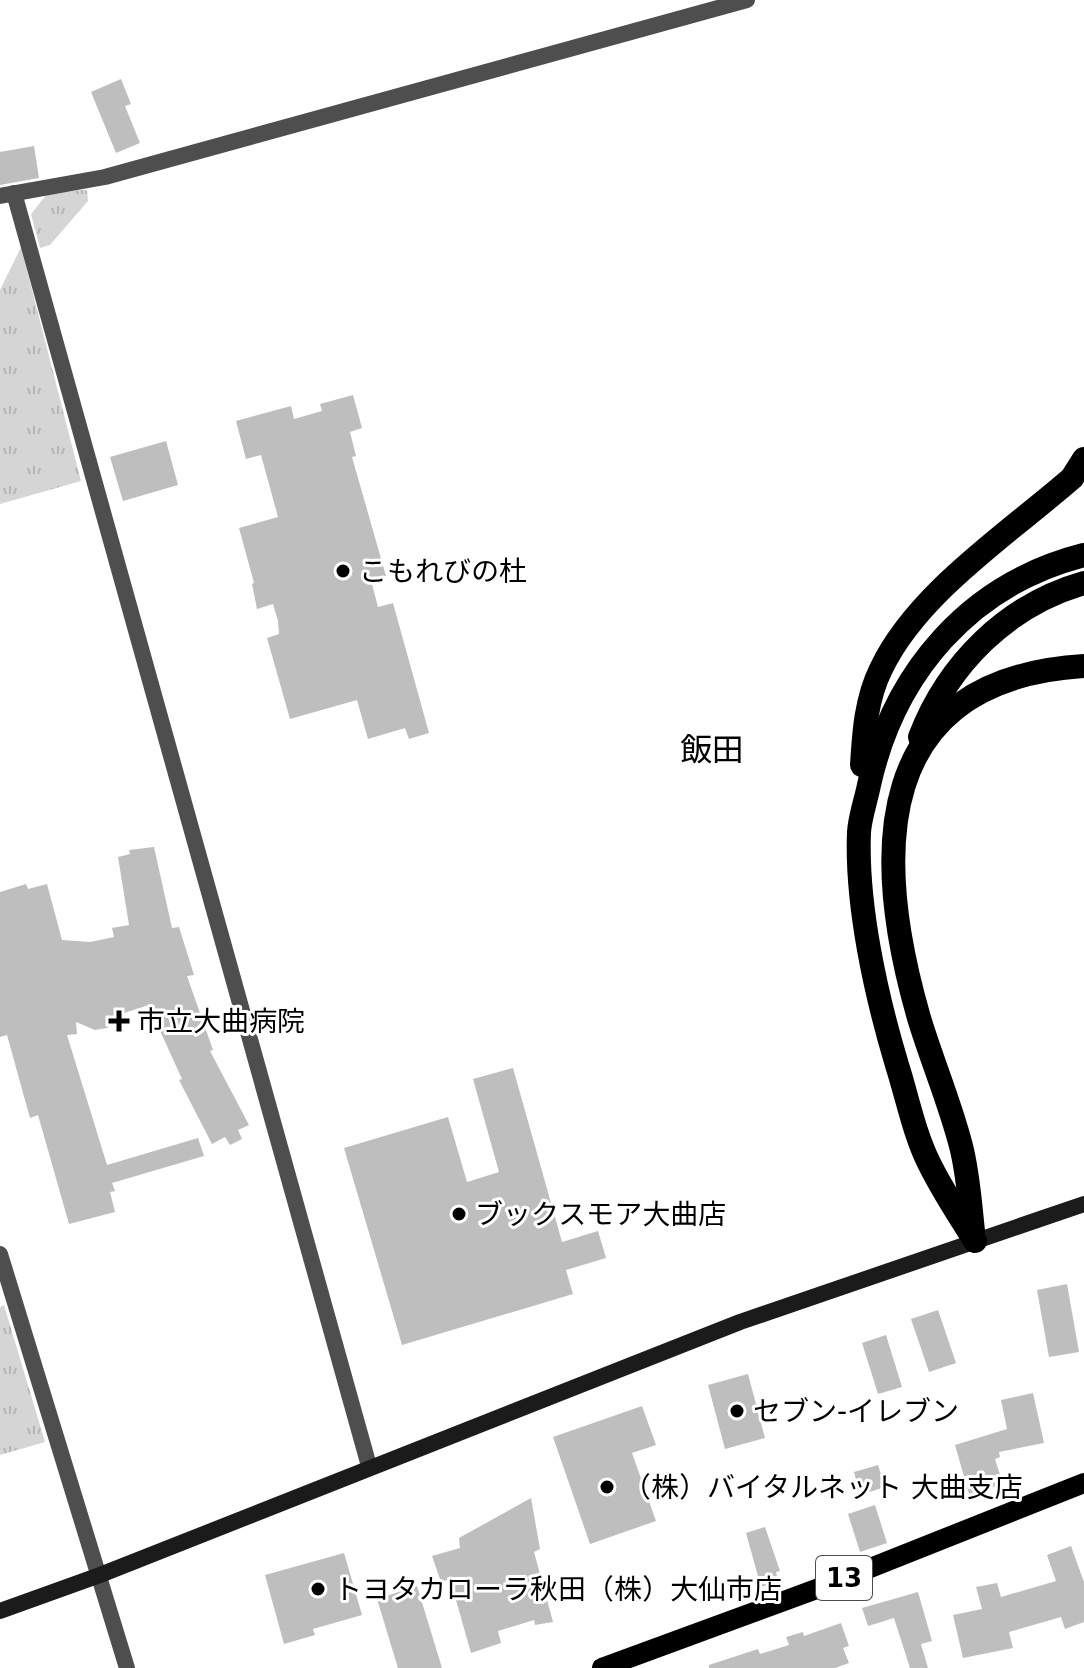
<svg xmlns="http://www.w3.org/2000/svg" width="1084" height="1668" viewBox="0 0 1084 1668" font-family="'DejaVu Sans','Noto Sans JP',sans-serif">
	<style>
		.grass { fill: url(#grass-tufts) }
		.building { fill: #bebebe }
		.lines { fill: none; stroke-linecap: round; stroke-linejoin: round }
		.street { stroke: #4e4e4e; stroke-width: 16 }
		.secondary { stroke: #1b1b1b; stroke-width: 16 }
		.primary { stroke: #000; stroke-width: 20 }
		.highway { stroke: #000; stroke-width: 24 }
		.poi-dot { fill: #000; stroke: #fff; stroke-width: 3 }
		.labels { text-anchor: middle; stroke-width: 6; stroke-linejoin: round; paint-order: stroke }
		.shield { fill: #fff; stroke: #4c4c4c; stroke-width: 2 }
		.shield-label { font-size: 26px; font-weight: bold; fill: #000 }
		.poi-label { font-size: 28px; fill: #000; stroke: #fff; text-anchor: start }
		.quarter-label { font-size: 32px; fill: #000; stroke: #fff }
	</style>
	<defs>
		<pattern id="grass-tufts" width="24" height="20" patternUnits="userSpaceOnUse" patternTransform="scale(2)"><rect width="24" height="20" fill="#d5d5d5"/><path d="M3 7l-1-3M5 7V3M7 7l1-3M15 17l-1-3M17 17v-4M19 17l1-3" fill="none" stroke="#b5b5b5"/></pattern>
	</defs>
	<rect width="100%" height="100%" fill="#fff"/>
	<g class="grass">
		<polygon points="81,190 87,190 88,201 50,245 40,248 31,214 47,194"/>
		<polygon points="21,247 81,481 0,504 0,290"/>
		<polygon points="4,1305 45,1442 0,1455 0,1307"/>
	</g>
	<g class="building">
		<polygon points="121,79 131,104 125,106 140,143 116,153 91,92"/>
		<polygon points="34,146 39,178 0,185 0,152"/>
		<polygon points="353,395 362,428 350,432 356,456 352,457 386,576 371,580 378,607 393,603 429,733 409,739 405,728 368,739 357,700 290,719 267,638 279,634 278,621 273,604 257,609 252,584 254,583 239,528 278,517 261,455 246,459 236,421 291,406 294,419 322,411 320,404"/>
		<polygon points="166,441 178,485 123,501 110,457"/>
		<polygon points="154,847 172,928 179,927 194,975 187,976 213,1050 210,1051 249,1125 238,1130 242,1139 230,1145 225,1137 212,1144 179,1080 182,1079 157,1024 152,1004 121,1014 107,1028 95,1030 76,1022 77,1034 67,1035 107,1165 198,1138 204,1156 112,1183 115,1191 110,1192 115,1212 69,1224 38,1115 30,1118 7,1035 0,1037 0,892 26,884 28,889 47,884 62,940 90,942 114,937 112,928 129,925 118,857 130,854 129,850"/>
		<polygon points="513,1068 562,1242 598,1231 606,1258 566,1270 573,1294 402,1345 344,1148 448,1117 467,1182 499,1172 473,1079"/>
		<polygon points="1067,1284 1079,1352 1049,1357 1037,1290"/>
		<polygon points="938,1310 956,1363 929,1372 911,1319"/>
		<polygon points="886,1335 902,1387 878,1394 862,1343"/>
		<polygon points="748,1374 765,1438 725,1449 708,1385"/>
		<polygon points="1033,1393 1044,1443 999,1452 1000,1457 995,1459 1003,1484 969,1494 955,1445 1007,1429 1001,1400"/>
		<polygon points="642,1406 656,1445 632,1453 656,1521 590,1544 553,1437"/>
		<polygon points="878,1465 885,1487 860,1495 854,1472"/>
		<polygon points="531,1498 540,1549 534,1552 553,1622 535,1625 534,1620 498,1631 501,1643 471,1653 450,1579 441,1582 432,1556 460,1548 459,1538"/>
		<polygon points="875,1505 887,1543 860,1552 848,1514"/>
		<polygon points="765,1527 780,1571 776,1572 778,1581 761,1587 746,1533"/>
		<polygon points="1071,1546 1084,1582 1084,1622 1065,1629 1061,1617 1009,1632 1013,1648 963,1658 953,1615 982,1609 976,1587 997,1583 1001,1597 1056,1581 1047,1555"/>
		<polygon points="344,1553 362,1615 313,1629 315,1635 284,1644 265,1575"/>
		<polygon points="417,1586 442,1668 398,1668 377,1599"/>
		<polygon points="918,1592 932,1641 921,1644 928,1668 910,1668 894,1618 868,1626 862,1608"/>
		<polygon points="841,1623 849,1646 843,1648 849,1663 835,1668 709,1668 709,1665 758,1649 760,1654 789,1645 786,1637 803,1632 804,1636"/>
	</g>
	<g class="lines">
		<g class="street">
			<polyline points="14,193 369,1466"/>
			<polyline points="0,196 105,177 747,0"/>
			<polyline points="0,1254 127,1668"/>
		</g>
		<polyline class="secondary" points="0,1611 100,1575 740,1322 1084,1204"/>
		<polyline class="primary" points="602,1668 830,1584 1084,1483"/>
		<g class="highway">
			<path d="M 920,737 C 948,664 1007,605 1084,583"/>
			<path d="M 862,765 C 864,733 866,699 881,669 C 917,593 1009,533 1072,478 L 1084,459"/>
			<path d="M 973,1231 C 970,1203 968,1173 961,1146 C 950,1103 932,1061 919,1018 C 872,855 870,679 1084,666"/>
			<path d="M 975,1241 C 959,1215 942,1190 929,1163 C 914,1133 907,1096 897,1065 C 876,995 856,905 859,832 C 860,817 866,800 869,785 C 894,672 970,584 1084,555"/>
		</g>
	</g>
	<g class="poi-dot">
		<circle cx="343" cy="571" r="8"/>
		<path d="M115 1009h8v8h8v8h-8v8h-8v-8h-8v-8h8z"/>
		<circle cx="459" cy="1214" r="8"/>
		<circle cx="737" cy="1411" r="8"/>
		<circle cx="607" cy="1487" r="8"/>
		<circle cx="318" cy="1589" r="8"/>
	</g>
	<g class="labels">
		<rect class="shield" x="816" y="1556" width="56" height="44" rx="6"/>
		<g class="shield-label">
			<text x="844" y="1587">13</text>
		</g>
		<g class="poi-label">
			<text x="359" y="581">こもれびの杜</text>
			<text x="137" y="1031">市立大曲病院</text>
			<text x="475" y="1224">ブックスモア大曲店</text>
			<text x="753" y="1421">セブン-イレブン</text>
			<text x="623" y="1497">（株）バイタルネット 大曲支店</text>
			<text x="334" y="1599">トヨタカローラ秋田（株）大仙市店</text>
		</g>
		<g class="quarter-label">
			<text x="712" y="761">飯田</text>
		</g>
	</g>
</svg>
